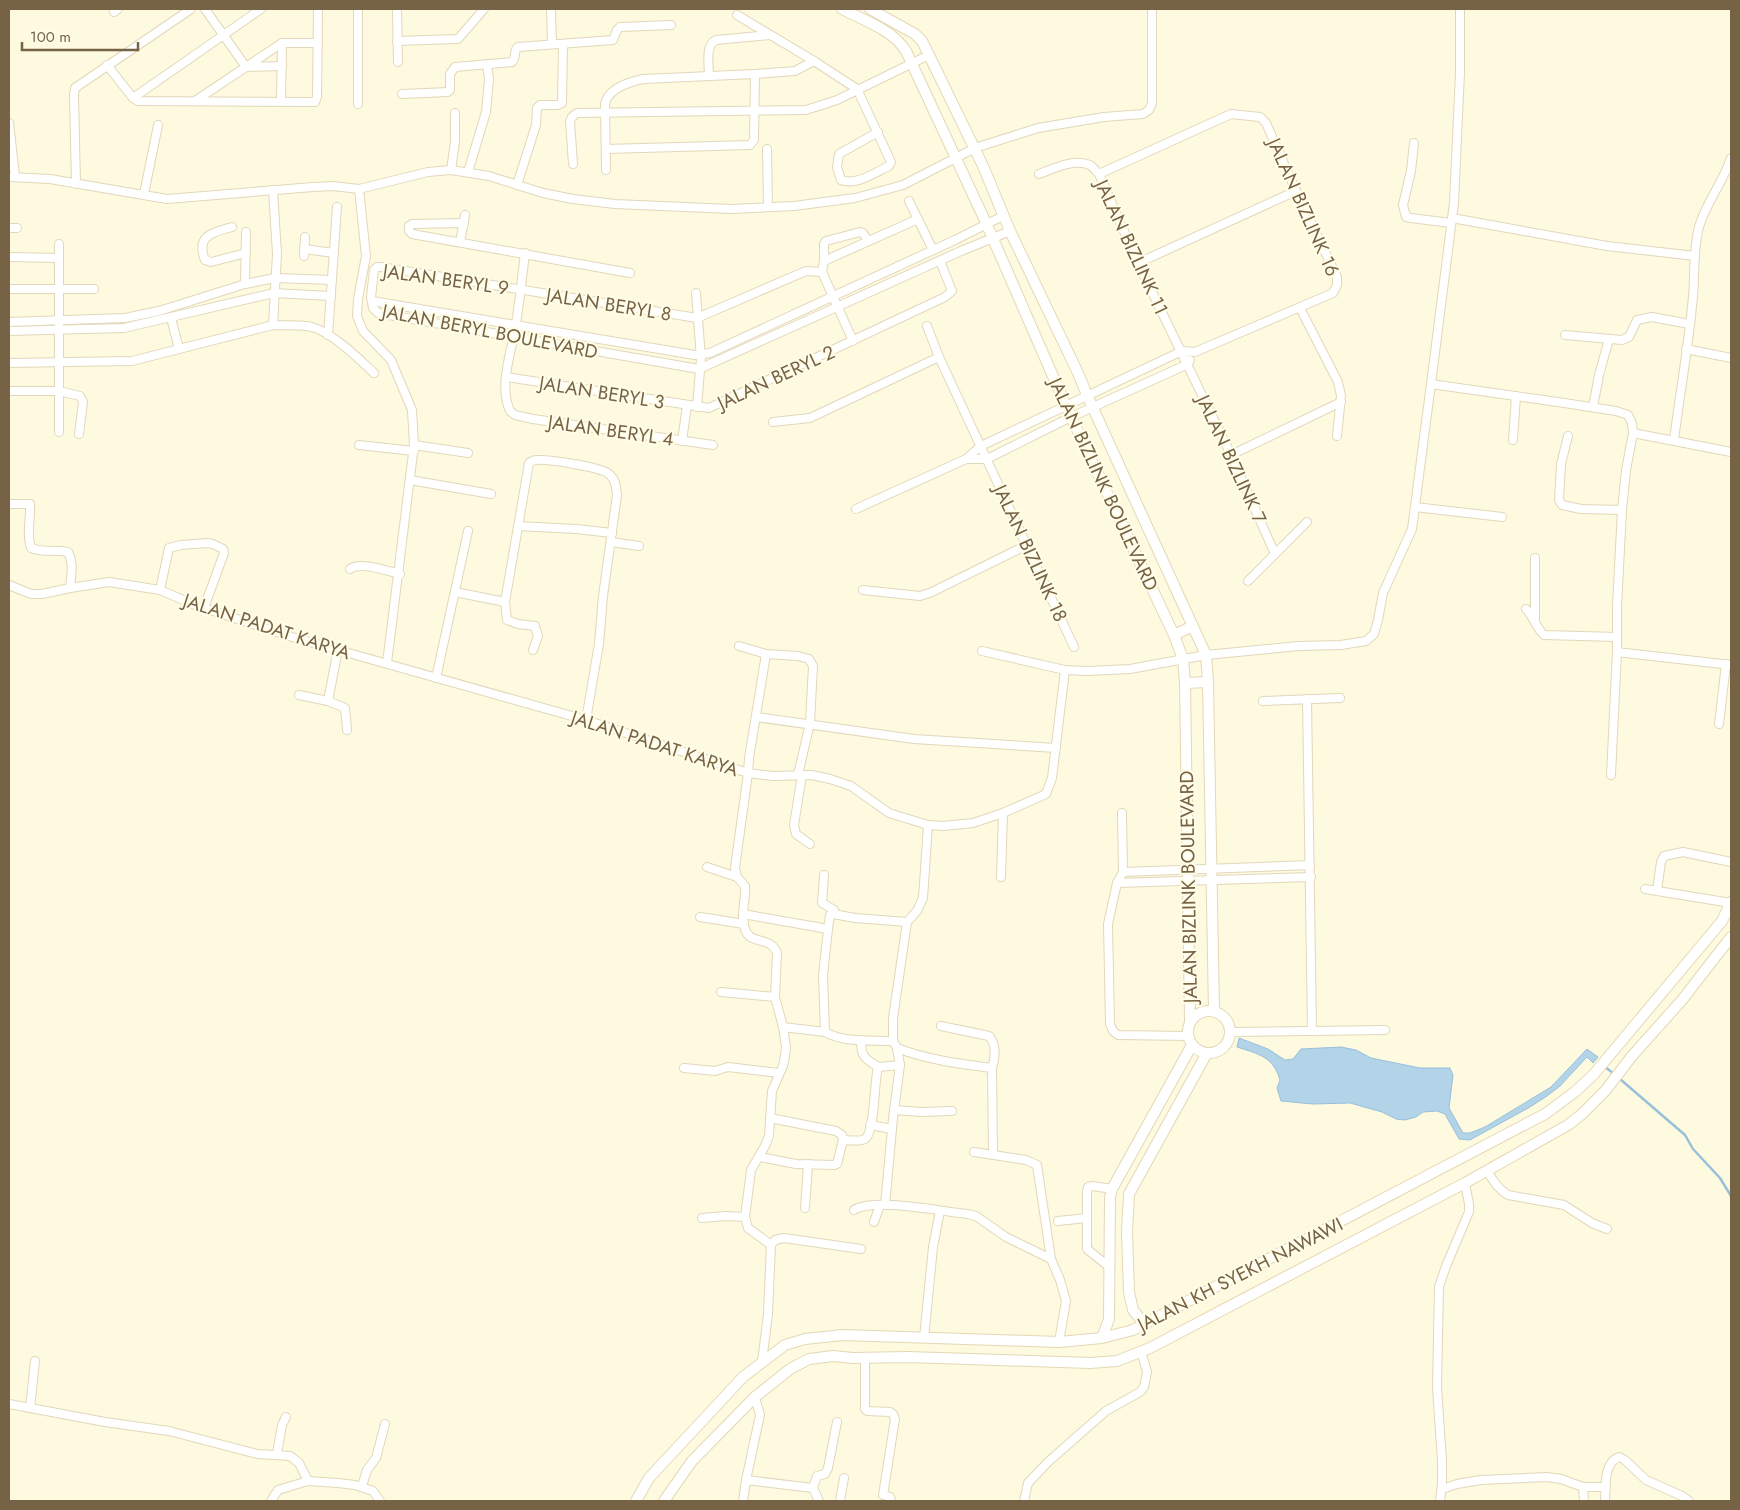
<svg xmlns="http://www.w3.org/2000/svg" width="1740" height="1510" viewBox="0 0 1740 1510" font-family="Jost,sans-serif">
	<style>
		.water { fill: #b2d3e8; stroke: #98c0db }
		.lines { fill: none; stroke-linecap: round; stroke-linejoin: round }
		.stream { stroke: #98c0db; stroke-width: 2.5 }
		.street-casing { stroke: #e2d7ba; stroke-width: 10 }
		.secondary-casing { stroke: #e5d7b5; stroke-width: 12 }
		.street { stroke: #fff; stroke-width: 8 }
		.secondary { stroke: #fff; stroke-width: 10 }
		.labels { text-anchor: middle; stroke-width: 4.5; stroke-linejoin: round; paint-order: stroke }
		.street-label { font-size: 19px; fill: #766245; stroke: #fffce7 }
	</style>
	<rect width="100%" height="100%" fill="#fefadf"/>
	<path class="water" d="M 1239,1038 L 1268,1049 L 1285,1060 L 1293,1059 L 1301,1049 L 1341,1047 L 1356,1050 L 1371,1058 L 1420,1068 L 1450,1068 L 1453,1075 L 1449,1108 L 1463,1133 L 1470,1133 L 1485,1127 L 1551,1087 L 1587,1049 L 1598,1057 L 1593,1063 L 1587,1057 L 1560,1086 L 1547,1096 L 1530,1107 L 1470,1140 L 1459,1139 L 1445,1114 L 1437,1111 L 1423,1112 L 1416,1117 L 1405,1120 L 1396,1119 L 1382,1112 L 1350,1103 L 1313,1104 L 1281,1101 L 1277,1088 L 1280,1080 C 1273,1056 1258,1054 1237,1047 Z"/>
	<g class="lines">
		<g class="stream">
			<polyline points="1605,1067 1613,1073"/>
			<polyline points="1620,1079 1685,1135 1693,1149 1720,1178 1731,1196"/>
		</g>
		<g class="street-casing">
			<g id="street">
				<polyline points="205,9 246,67 282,66"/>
				<polyline points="358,9 358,104"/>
				<polyline points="397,9 398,62"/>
				<polyline points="1460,9 1460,73 1454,203 1431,384 1558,402 1616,411 1628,415 1632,423 1633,433 1626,470 1622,510 1617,606 1617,652 1731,665"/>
				<polyline points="551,10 552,44"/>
				<polyline points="114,12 118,9"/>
				<polyline points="737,15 814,61 857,89"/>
				<polyline points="397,41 458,39 484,9"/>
				<polyline points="107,65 133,98 138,101 315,102 317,97 318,9"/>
				<path d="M 709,76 C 709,65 705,45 716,40 L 770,35"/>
				<path d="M 857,89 L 891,162 L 889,166 C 876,172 856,186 841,180 L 837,167 L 839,154 L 878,132"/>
				<path d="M 402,94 L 448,92 L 450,90 L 450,74 L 455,67 L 512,62 C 517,58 513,50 518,47 L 613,40 L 617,30 L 620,27 L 671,25"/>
				<polyline points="133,98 261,9"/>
				<polyline points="195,101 282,43 318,43"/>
				<polyline points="281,101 282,43"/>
				<polyline points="9,123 15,176"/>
				<polyline points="1414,143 1411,171 1403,205 1406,217 1411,218 1451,223"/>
				<polyline points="606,149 750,145 754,140 755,74"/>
				<polyline points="767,149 768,207"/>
				<polyline points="573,164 570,121 572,117 577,113 806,110 837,100 929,55"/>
				<polyline points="451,170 455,142 455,113"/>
				<path d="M 606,170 L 605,104 C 608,89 629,82 643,79 L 755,74 L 795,71 L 814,61"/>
				<polyline points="468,172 486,112 489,79 487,64"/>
				<path d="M 1039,174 C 1053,169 1074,158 1090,165 C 1093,167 1096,171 1099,174 L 1138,263 L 1231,455 L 1275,554"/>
				<polyline points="9,177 50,179 167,199 313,187 333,186 359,189 428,172 451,170 489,176 543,193 573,199 615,204 731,209 794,206 855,198 903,185 975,148 1038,128 1104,117 1143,114 1149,110 1152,103 1152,9"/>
				<polyline points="76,184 74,95 75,88 191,9"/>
				<polyline points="517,185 536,125 537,108 540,105 558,105 562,103 563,44"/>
				<polyline points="359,189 366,256 358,299 357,316 363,331 391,360 412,410 414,445 387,663"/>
				<polyline points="144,194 158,125"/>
				<polyline points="909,201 933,250"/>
				<polyline points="1452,218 1607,246 1695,256"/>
				<polyline points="464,223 412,224 409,226 409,231 412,234 630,273"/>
				<path d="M 232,227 C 214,232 195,235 205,260 L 211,262 L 246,253"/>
				<polyline points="9,228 17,228"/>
				<polyline points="460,242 465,215"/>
				<polyline points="59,244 59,432"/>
				<polyline points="304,249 334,253"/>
				<path d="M 525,253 C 522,279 519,305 515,331 C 510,355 499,387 510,411 L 515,415 L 533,419 L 713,445"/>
				<polyline points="304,256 305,237"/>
				<polyline points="9,257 59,258"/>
				<polyline points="824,261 824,244 826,241 860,232 863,233 868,241"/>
				<polyline points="1138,263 1296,191"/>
				<polyline points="822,272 806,271 697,318 381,267 377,267 374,270 371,297 373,308 378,313 383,314 699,369 961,251 1010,231"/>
				<polyline points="822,272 824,261 918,219"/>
				<polyline points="822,272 853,341"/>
				<polyline points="245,284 246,232"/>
				<polyline points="9,289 94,289"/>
				<polyline points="696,293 701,358 697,407"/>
				<polyline points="372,301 695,355 710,353 955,240 1003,216"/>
				<polyline points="1300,308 1338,382 1341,396 1337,436"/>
				<polyline points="171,318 179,349"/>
				<polyline points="9,322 125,318 159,311 245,284 275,278 332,280"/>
				<polyline points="273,325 277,254 273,190"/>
				<polyline points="927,326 939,357 1074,647"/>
				<polyline points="9,331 124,328 274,293 331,296"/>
				<polyline points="328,335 337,207"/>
				<polyline points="1565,335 1622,340 1629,337 1637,320 1652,317 1689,324"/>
				<polyline points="1686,349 1731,358"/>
				<path d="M 9,363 L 132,361 L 273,325 C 285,326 300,324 312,327 C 333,333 358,358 374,373"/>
				<polyline points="506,377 709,408 945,297 952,291 940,261"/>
				<polyline points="9,391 59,391 80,396 83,402 79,434"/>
				<polyline points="1593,407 1599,375 1609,339"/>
				<polyline points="773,422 810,418 939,357"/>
				<polyline points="1633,433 1731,452"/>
				<polyline points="1568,436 1561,464 1559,500 1562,505 1581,509 1622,510"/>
				<polyline points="1513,440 1516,396"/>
				<path d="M 1674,440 C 1680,392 1689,344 1693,296 C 1695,273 1693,249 1699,227 C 1706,202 1723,183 1731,158"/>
				<polyline points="682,441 687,406"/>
				<polyline points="359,445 414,451"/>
				<polyline points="414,445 468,453"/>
				<polyline points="1231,455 1341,402"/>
				<polyline points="966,459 987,459 1071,417 1188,364 1190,360"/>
				<polyline points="410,480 491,494"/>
				<path d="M 9,504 L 30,504 C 31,519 26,533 31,548 C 42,553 56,549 68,552 C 74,563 71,576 70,588"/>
				<polyline points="1415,507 1502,517"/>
				<polyline points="856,509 966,459 981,446 1182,351 1195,352 1333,293 1337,285 1337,277 1296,191 1266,123 1260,117 1231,114 1099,174"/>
				<polyline points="518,526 576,529 612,533"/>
				<polyline points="611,542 639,546"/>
				<path d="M 350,569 C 360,561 387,571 400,574"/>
				<polyline points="1248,581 1307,522"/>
				<path d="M 9,585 L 31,594 L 42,594 L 70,588 L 109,582 L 160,590 L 195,605 L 292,637 L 586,720 L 748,773 L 735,868 L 737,877 L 745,886 C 746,900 740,915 745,929 C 750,946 770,935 777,953 L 775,997 L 783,1027 L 786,1047 L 785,1056 L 783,1066 L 772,1091 L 769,1136 L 766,1144 L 751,1170 L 745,1217 L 748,1228 L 771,1245 L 768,1314 L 762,1362"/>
				<polyline points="160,590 169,548 181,545 207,543 213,544 223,549 224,553 204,608"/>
				<polyline points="863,590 920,596 932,592 1027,545"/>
				<path d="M 455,592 L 505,602 L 529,463 C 532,461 533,460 536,460 C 548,459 601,467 609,474 C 616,480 616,487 617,495 L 603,596 L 599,644 L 586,720"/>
				<polyline points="505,602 507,620 518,624 535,626 538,636 533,650"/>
				<path d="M 1526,609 C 1534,617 1536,628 1544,635 L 1617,637"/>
				<polyline points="1535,618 1535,558"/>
				<polyline points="739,646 766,654 798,656 809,659 813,666 810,723 798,775"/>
				<polyline points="338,649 328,701 345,708 347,730"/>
				<polyline points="982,651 1065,670 1087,671 1130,669 1206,655 1299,646 1341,645 1366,641 1374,634 1378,620 1383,593 1412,529 1431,384"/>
				<polyline points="766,654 749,758 748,773 773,776 812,775 830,779 851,786 889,813 928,825 943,826 973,823 1003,813 1046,794 1052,778 1065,670"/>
				<polyline points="436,678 468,531"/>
				<polyline points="299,695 328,701"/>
				<polyline points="1307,699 1312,1030"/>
				<polyline points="1263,701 1340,698"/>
				<polyline points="756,717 914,739 1056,748"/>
				<polyline points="1719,724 1726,664"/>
				<polyline points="802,775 794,825 796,834 810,844"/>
				<polyline points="1611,775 1617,652"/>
				<polyline points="1122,813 1123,872 1117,883 1108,924 1110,1024 1113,1031 1118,1035 1188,1036"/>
				<polyline points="707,867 737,877"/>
				<polyline points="1123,872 1310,865"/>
				<polyline points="824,875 822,903 834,910 835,914"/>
				<polyline points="1001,877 1003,813"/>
				<polyline points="1117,883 1311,877"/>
				<polyline points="1645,889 1731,903"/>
				<polyline points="1657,890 1661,862 1664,856 1683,852 1731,862"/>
				<path d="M 743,914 L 828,929 L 823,975 L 825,1032 C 844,1043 871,1040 893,1041"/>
				<polyline points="700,917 744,924"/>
				<polyline points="828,929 830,915 833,914 855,918 907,922"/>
				<polyline points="721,992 775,997"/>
				<path d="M 941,1026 L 989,1036 C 997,1045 995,1058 992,1068 L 993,1155"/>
				<polyline points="783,1027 825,1032"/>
				<polyline points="1230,1032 1385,1030"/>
				<path d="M 861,1040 C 861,1058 865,1058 878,1067"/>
				<path d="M 897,1048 C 928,1060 960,1064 992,1068"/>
				<polyline points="684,1068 715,1071 728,1067 779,1073"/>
				<polyline points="894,1110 921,1112 952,1111"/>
				<polyline points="770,1118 836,1131 842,1135 843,1140"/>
				<polyline points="870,1125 892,1129"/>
				<polyline points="974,1152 1026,1160 1037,1165 1051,1259 1060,1280 1066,1301 1059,1342"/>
				<path d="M 760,1157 L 796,1164 L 834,1165 L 837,1164 L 843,1140 C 848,1140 863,1142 866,1138 C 875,1129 874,1082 878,1067 L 900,1065"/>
				<path d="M 1487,1170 C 1492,1180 1498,1189 1508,1195 L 1564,1205 L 1592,1223 L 1607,1229"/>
				<polyline points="885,1205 893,1118 900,1065 897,1048 893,1041 893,1018 907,922 917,911 923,898 928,825"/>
				<polyline points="805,1208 808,1164"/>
				<path d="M 854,1210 C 874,1197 943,1212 968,1214 L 976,1216 L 1006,1237 L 1051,1259"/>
				<polyline points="702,1218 726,1216 745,1217"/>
				<polyline points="1058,1221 1087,1218"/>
				<polyline points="874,1222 880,1205"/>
				<polyline points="771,1245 775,1240 784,1238 861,1249"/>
				<polyline points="1108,1266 1087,1249 1087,1191 1088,1187 1093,1186 1112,1189"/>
				<polyline points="924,1338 933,1247 940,1211"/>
				<polyline points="865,1358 865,1409 867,1411 890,1412 893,1414 895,1419 883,1495 890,1497 891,1501"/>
				<polyline points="9,1404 105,1422 169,1431 257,1454 290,1456 299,1463 308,1481"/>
				<polyline points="30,1408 35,1361"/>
				<polyline points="277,1454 282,1425 286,1417"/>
				<polyline points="746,1480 813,1488 817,1476 825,1474 828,1468 837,1422"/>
				<polyline points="362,1486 367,1470 376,1458 385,1424"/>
				<polyline points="1583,1487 1584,1501"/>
				<polyline points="813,1488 819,1501"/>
				<polyline points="1442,1489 1457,1484 1481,1480 1547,1477 1561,1479 1583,1487 1606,1487"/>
				<polyline points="271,1501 278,1490 308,1481 338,1483 355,1485 373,1491 380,1501"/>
				<polyline points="743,1501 746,1480 760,1415 755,1397"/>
				<polyline points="840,1501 844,1478"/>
				<polyline points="1024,1501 1028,1483 1048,1462 1106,1411 1140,1392 1144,1387 1147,1372 1141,1351"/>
				<polyline points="1440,1501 1442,1483 1442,1461 1437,1387 1439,1287 1446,1266 1469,1212 1469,1204 1465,1183"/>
				<path d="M 1605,1501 C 1606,1487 1603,1463 1619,1457 L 1625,1460 L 1646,1480 L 1682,1496 L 1689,1501"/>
			</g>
		</g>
		<g class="secondary-casing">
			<g id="secondary">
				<path d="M 842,9 C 863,20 893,30 906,51 L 987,225 L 1066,406 L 1174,635 L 1183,659 L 1185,683 L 1190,1021"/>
				<polyline points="870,9 915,34 922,41 929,55 983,166 1010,231 1078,373 1087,395 1206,655 1208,682 1214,1011"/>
				<polyline points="1174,635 1193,626"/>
				<polyline points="1185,683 1208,682"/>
				<circle cx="1209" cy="1032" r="21"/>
				<polyline points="1145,1325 1133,1310 1129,1292 1127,1232 1129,1194 1207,1053"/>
				<polyline points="1102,1338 1109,1319 1110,1197 1112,1189 1192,1045"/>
				<polyline points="636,1501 649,1478 743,1377 785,1345 805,1339 843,1335 1059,1342 1102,1338 1133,1330 1545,1114 1576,1091 1594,1074 1722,921 1731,902"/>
				<polyline points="664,1501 692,1461 755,1397 790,1369 809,1359 833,1356 853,1358 908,1357 1090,1363 1117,1361 1150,1348 1465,1183 1568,1125 1582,1114 1605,1091 1632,1056 1682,1000 1731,937"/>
			</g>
		</g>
		<use href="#street" class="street"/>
		<use href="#secondary" class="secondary"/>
	</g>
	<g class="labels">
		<g class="street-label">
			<text transform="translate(1304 207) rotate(66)" y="7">JALAN BIZLINK 16</text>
			<text transform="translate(1132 247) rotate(65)" y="7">JALAN BIZLINK 11</text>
			<text transform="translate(446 279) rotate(8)" y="7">JALAN BERYL 9</text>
			<text transform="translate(609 304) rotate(9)" y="7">JALAN BERYL 8</text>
			<text transform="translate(490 331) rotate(11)" y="7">JALAN BERYL BOULEVARD</text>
			<text transform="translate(776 377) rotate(-25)" y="7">JALAN BERYL 2</text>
			<text transform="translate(602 392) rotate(9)" y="7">JALAN BERYL 3</text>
			<text transform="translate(611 430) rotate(8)" y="7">JALAN BERYL 4</text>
			<text transform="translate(1232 459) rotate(65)" y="7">JALAN BIZLINK 7</text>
			<text transform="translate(1104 484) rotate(65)" y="7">JALAN BIZLINK BOULEVARD</text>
			<text transform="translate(1031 553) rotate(65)" y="7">JALAN BIZLINK 18</text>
			<text transform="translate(267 626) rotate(18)" y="7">JALAN PADAT KARYA</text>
			<text transform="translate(655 743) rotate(18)" y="7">JALAN PADAT KARYA</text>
			<text transform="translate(1188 887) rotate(-91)" y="7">JALAN BIZLINK BOULEVARD</text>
			<text transform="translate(1240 1274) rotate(-27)" y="7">JALAN KH SYEKH NAWAWI</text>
		</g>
	</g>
	<rect width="1740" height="1510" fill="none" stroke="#766245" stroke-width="20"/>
	<path d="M22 42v8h116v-8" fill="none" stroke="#766245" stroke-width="2.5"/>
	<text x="30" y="42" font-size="15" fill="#766245" stroke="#fffce7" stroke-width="4" paint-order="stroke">100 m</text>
</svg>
